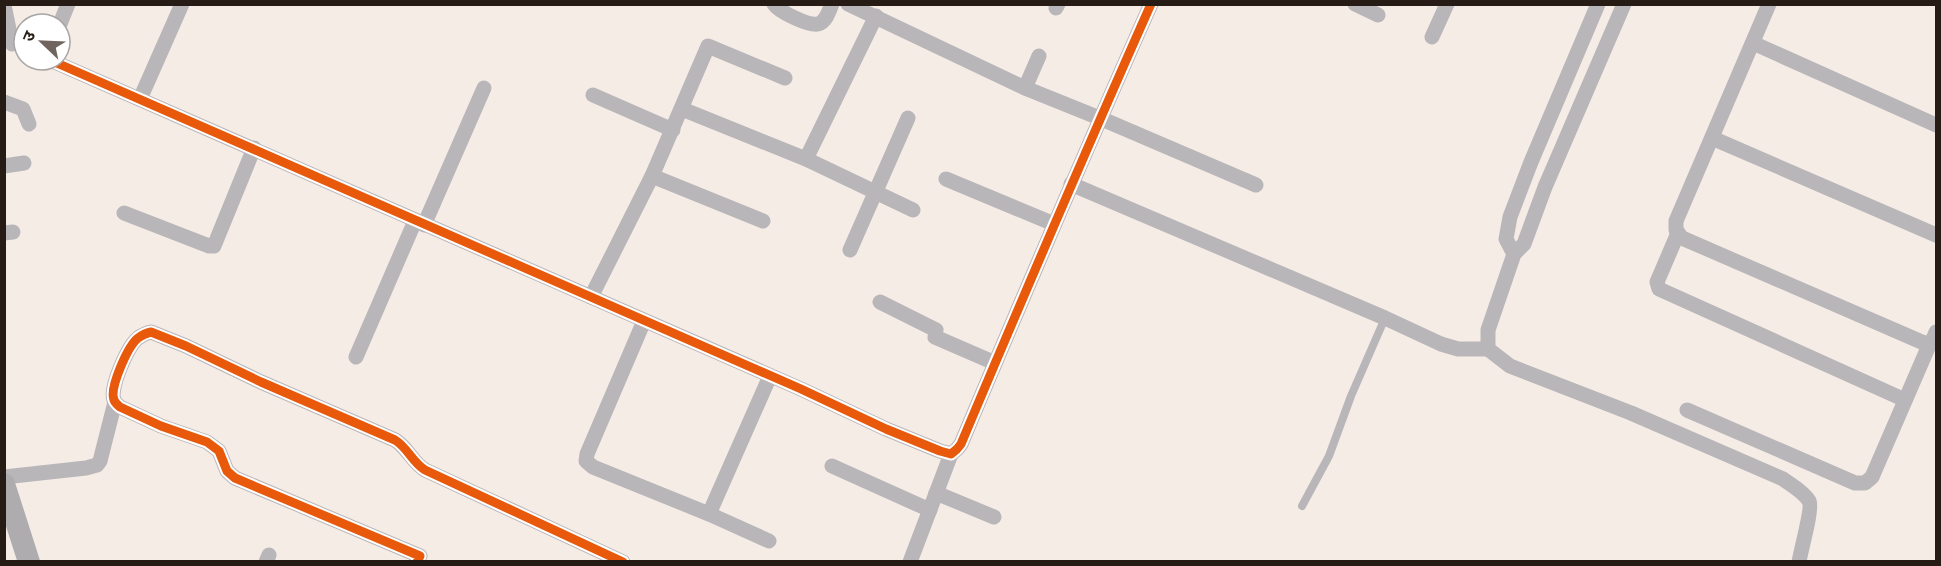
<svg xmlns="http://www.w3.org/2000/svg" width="1941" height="566" viewBox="0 0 1941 566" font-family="'Crimson Pro','Noto Sans Devanagari',serif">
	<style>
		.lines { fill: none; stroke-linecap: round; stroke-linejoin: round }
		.lane { stroke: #b9b6ba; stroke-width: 8 }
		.street { stroke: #b9b6ba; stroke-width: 15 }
		.secondary { stroke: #afacb0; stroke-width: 22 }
		.cycleway-casing { stroke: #fff; stroke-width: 13 }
		.cycleway { stroke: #e8590c; stroke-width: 9 }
	</style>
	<rect width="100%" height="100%" fill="#f6ece6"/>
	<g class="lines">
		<polyline class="lane" points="1302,506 1329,456 1351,396 1385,318"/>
		<g class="street">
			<path d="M 774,4 C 779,12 809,26 818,24 C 826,22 829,11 832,4"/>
			<polyline points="848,4 1025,88 1102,119 1256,185"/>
			<polyline points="1355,4 1378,15"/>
			<path d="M 1624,4 L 1545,187 L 1524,244 L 1514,254 L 1488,330 L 1488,349 L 1510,366 L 1631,413 L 1783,479 C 1791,485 1804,492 1809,501 C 1813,508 1801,549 1799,562"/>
			<polyline points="1769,4 1676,221 1676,230 1682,238 1924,343 1932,342 1936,332"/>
			<polyline points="4,5 12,44"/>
			<polyline points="1056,8 1058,4"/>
			<polyline points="60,24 68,4"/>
			<polyline points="1432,37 1447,4"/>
			<polyline points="1753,43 1936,125"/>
			<path d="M 50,60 L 801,389 L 886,429 L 940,451 L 951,454 L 957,449 L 961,444 C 1023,297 1086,150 1151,4"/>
			<polyline points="1025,88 1039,56"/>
			<polyline points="593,95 673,130"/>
			<polyline points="140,99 182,4"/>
			<polyline points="4,102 23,109 29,124"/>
			<polyline points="682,109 806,159 913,210"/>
			<polyline points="1712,138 1936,235"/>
			<polyline points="806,159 876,16"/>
			<polyline points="4,166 24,163"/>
			<polyline points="652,176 763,221"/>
			<polyline points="946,179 1054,224"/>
			<polyline points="1071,184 1385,318 1441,344 1458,349 1488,349"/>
			<polyline points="124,213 209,246 214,246 254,148"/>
			<polyline points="424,225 484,88"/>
			<polyline points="4,233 13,232"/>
			<polyline points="1678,233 1657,282 1659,289 1905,400"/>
			<polyline points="850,250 908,118"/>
			<polyline points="1514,254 1506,239 1510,217 1531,162 1598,4"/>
			<polyline points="591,297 652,176 708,46 785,78"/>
			<polyline points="880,302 936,330 935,337 995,363"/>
			<polyline points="644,321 587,454 586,461 593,467 709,514 769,541"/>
			<polyline points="356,357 415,221"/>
			<polyline points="1687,410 1855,483 1865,483 1872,477 1930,343"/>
			<polyline points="832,466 930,510"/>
			<polyline points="4,477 86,468 97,465 100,461 115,402"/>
			<polyline points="936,493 994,517"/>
			<polyline points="709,514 770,376"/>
			<polyline points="266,562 269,555"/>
			<path d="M 417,562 L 420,556 L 235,478 L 227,471 L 219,451 L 207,442 L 161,426 L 120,407 C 118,405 115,403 114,400 C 109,388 128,346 138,338 C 142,335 146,333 151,332 L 186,346 L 261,382 L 395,440 C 408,448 412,462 425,470 L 623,562"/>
			<polyline points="910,562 951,454"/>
		</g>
		<polyline class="secondary" points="4,484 29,562"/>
		<g class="cycleway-casing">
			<g id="cycleway">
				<path d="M 50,60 L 801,389 L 886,429 L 940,451 L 951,454 L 957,449 L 961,444 C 1023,297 1086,150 1151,4"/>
				<path d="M 417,562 L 420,556 L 235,478 L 227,471 L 219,451 L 207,442 L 161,426 L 120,407 C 118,405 115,403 114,400 C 109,388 128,346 138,338 C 142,335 146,333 151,332 L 186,346 L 261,382 L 395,440 C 408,448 412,462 425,470 L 623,562"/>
			</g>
		</g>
		<use href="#cycleway" class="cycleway"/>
	</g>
	<rect width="1941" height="566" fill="none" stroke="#261c15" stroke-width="12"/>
	<g transform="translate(42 42) rotate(293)"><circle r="28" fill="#ffffff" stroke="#a8a4a1" stroke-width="1.5"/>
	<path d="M0-4.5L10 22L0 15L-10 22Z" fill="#6f655e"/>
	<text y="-9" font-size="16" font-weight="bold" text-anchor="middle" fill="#261c15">उ</text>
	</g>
</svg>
